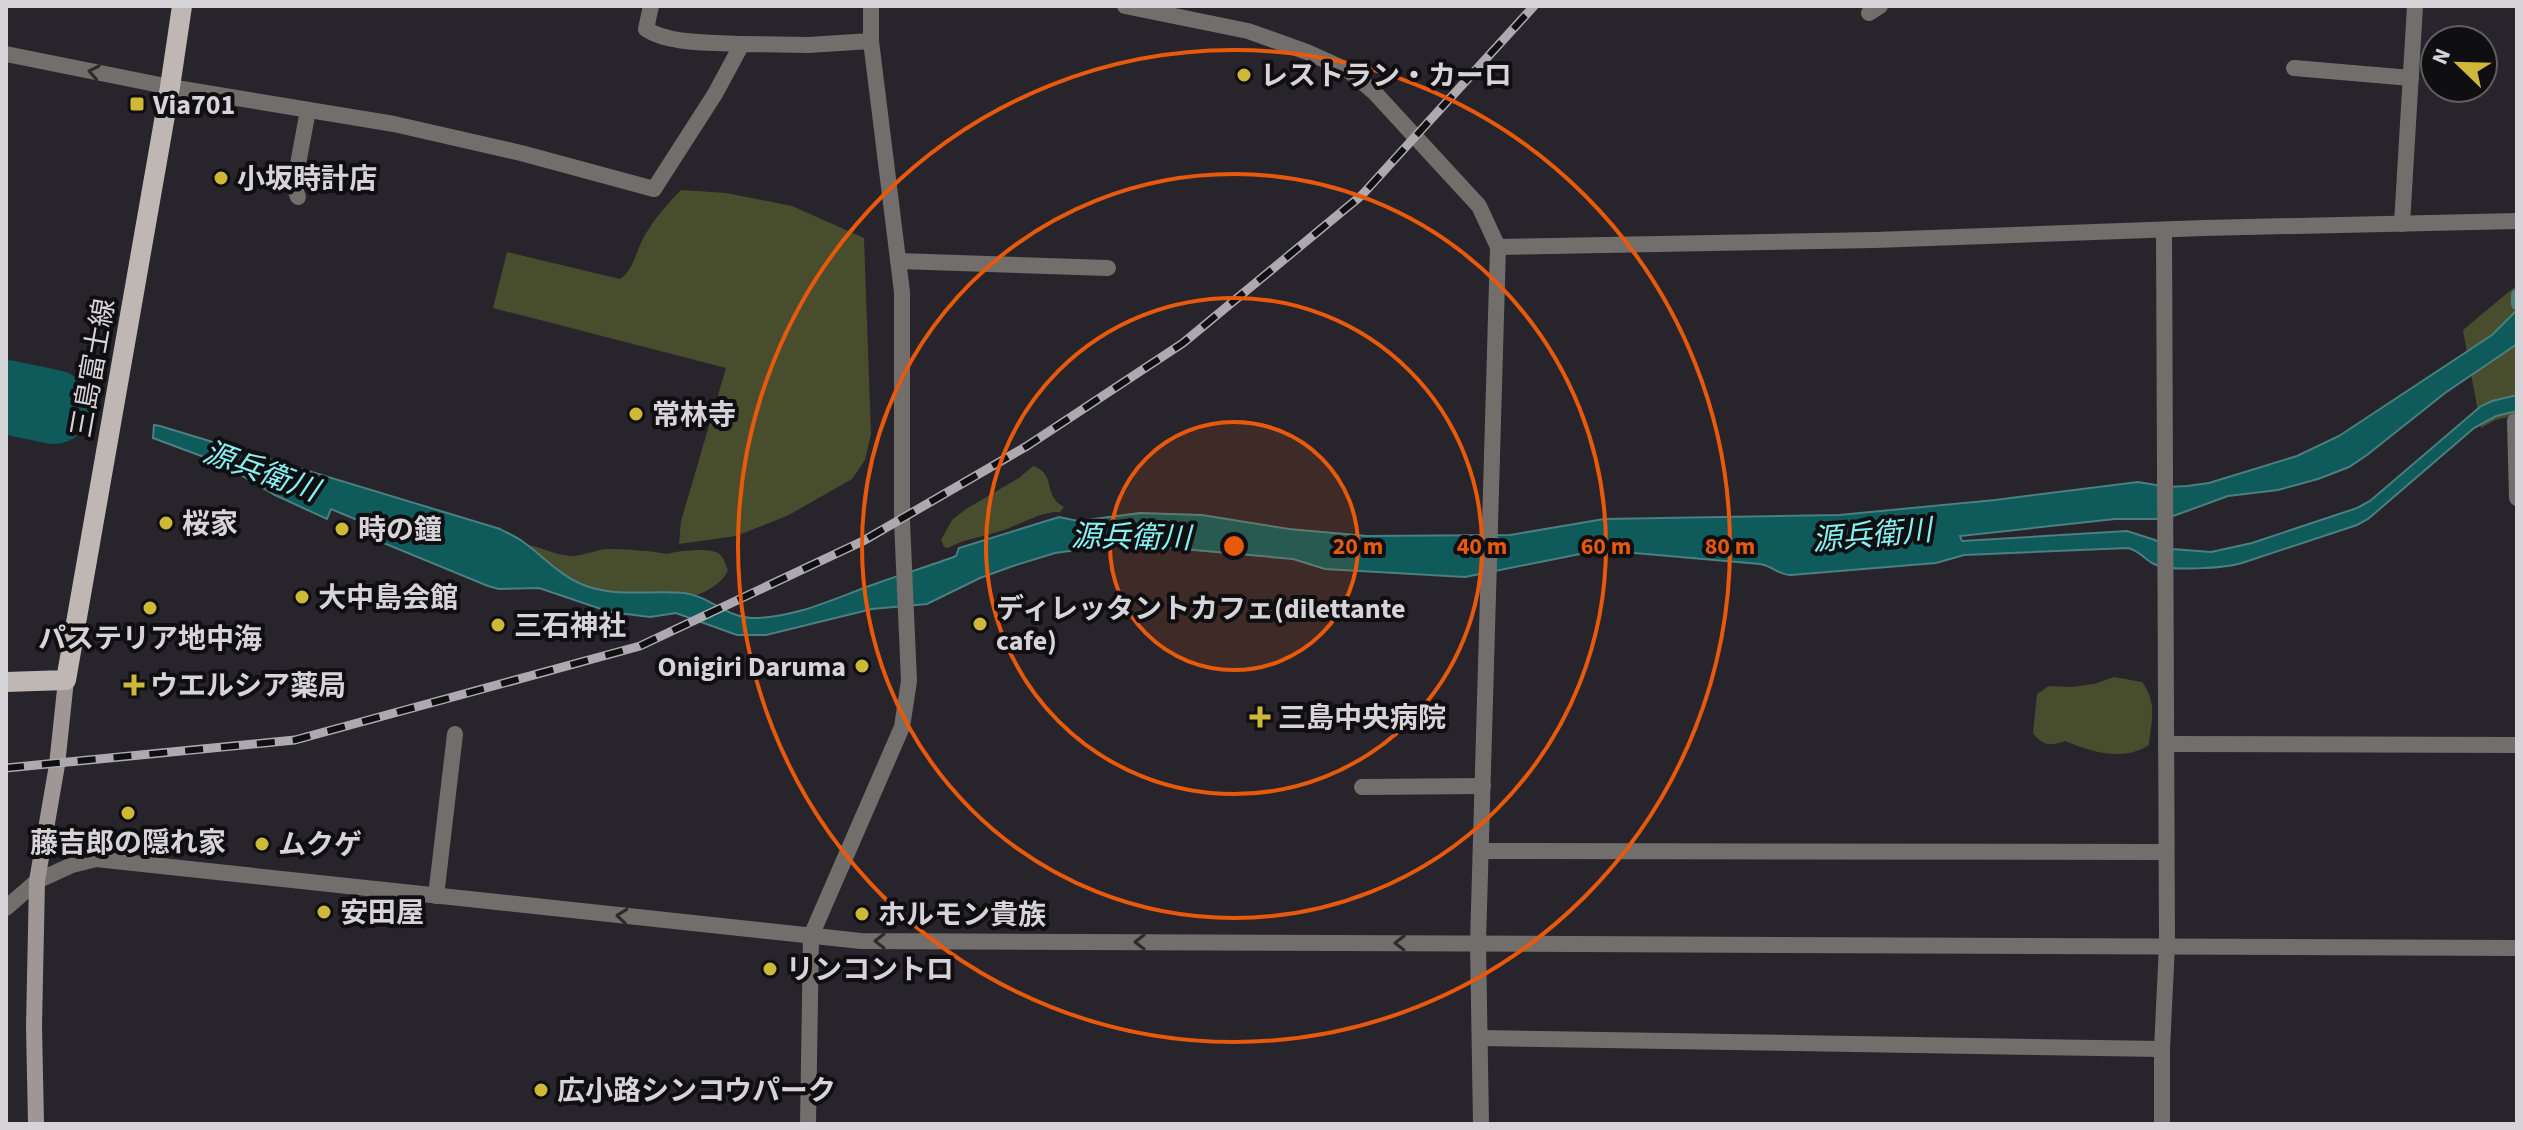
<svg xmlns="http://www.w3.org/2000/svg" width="2523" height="1130" viewBox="0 0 2523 1130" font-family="'Source Sans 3','Noto Sans JP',sans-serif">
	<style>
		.green { fill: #484e2d }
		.water { fill: #0f5a5b; stroke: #4b7f80; stroke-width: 2 }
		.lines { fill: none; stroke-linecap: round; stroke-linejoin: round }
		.stream { stroke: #4b7f80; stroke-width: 12 }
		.river { stroke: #0f5a5b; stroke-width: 74 }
		.service { stroke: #726e6c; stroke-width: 16 }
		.minor { stroke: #726e6c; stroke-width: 16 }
		.tertiary { stroke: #726e6c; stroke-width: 16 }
		.secondary { stroke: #9e9795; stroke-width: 16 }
		.primary { stroke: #bfb7b4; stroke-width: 20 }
		.rail-casing { stroke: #acaaaf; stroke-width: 9 }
		.rail { stroke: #0f0e11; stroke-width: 6; stroke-dasharray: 18; stroke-linecap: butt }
		.oneway { stroke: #2d2b2c }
		.ring { fill: none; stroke: #e8590c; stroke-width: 4 }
		.poi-dot { fill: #ceb837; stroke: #0f0e11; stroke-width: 3 }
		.labels { text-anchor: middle; stroke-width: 8; stroke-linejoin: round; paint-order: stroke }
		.poi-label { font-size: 28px; font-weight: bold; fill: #d6d4d8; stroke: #0f0e11; text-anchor: start }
		.street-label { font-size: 28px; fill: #d6d4d8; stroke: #0f0e11 }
		.water-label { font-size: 30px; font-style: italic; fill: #86eff0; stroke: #0f0e11 }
		.centre { fill: #e8590c; stroke: #0f0e11; stroke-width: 4 }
		.ring-label { font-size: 24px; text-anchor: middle; font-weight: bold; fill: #e8590c; stroke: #0f0e11; stroke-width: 8; stroke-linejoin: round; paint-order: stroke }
	</style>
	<rect width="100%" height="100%" fill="#27242b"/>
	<g class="green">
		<path d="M 681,190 L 726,193 L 792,206 L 864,238 L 871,434 L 865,460 L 852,479 L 787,516 L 736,536 L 679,544 L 681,521 L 726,368 L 493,308 L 507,252 L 620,279 C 634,270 636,250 645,235 C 655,218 667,204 681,190 Z"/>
		<polygon points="2517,285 2517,415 2495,420 2481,428 2463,330"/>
		<path d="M 1033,466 C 1058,475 1041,494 1064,507 L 1060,512 C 1042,511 1021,524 1004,530 C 985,537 965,538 948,548 L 944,547 L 941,540 L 952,520 L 966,509 L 1019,478 Z"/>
		<path d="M 521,545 C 537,544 554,555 571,556 C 584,556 597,549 609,549 C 619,549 658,551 666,554 C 676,551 710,547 718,553 C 724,557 725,564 728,570 C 723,584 702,595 688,597 C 666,600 604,596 582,588 C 568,583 535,555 521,545 Z"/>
		<path d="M 2114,677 L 2142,682 C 2158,704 2151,720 2149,745 C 2123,762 2092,752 2065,741 C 2051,746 2042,746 2033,733 L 2037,694 L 2049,686 L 2072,687 L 2094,684 Z"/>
	</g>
	<path class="water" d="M 2517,310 L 2517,344 L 2445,393 L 2367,455 L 2349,467 L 2318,479 L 2278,490 L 2228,496 L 2165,519 L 2115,519 L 1960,536 L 1962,541 L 2127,531 L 2155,540 L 2172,549 L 2211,552 L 2252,543 L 2357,508 L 2370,501 L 2481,406 L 2492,401 L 2517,395 L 2517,411 L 2496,416 L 2474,428 L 2368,519 L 2357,525 L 2242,563 C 2225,568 2169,572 2154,564 C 2144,559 2140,551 2128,548 L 1964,555 L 1936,563 L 1791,575 C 1778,575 1773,566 1760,564 L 1600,550 L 1465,577 L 1325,569 L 1293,559 L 1138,545 L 1098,547 L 1055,553 L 1013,566 L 980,578 L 927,604 L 872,609 L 766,635 L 737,635 L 676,613 L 650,617 L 610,612 L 539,588 L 499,589 L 488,586 L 364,535 L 367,524 L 331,509 L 327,519 L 275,495 L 220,463 L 153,438 L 154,425 L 160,426 L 500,529 C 507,533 515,536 522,541 C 542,555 558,574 581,584 C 614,598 649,590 684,593 C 709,596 726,617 752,618 C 796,618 835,598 875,584 C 902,574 930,566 956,556 L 959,548 L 1059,517 L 1078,521 L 1140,513 L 1202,515 L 1289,529 L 1367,536 L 1510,535 L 1604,519 L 1839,515 L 1995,500 L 2138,482 L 2168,487 L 2187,486 L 2209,483 L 2297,456 L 2339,436 L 2492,335 Z"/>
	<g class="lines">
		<polyline class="stream" points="2517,295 2517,304"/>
		<polyline class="river" points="6,397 54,407"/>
		<g class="service">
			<path d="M 651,6 L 646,29 C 670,45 714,42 742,44"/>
			<polyline points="2294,68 2411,78"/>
			<polyline points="298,197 294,186 308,110"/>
			<polyline points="898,261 1108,268"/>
			<polyline points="2515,421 2517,498"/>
		</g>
		<g class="minor">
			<polyline points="1125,6 1248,31 1307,52 1349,71 1375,93 1479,206 1498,247 1478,943 1481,1124"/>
			<polyline points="1869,13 1880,6"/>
			<polyline points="6,54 170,87 394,124 521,153 654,189 715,94 742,44 808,45 871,41"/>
			<polyline points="2402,224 2415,6"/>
			<polyline points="1498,247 1875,240 2204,228 2517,221"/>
			<polyline points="2166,744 2517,745"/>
			<polyline points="1362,787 1483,786"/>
			<polyline points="1481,851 2165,852"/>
			<polyline points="37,881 72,865 96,859 861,941 2517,948"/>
			<polyline points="436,896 455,734"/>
			<polyline points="1481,1038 2162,1049"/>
			<polyline points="808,1124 811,936 902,727 909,681 902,521 902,292 871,41 871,6"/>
			<polyline points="2162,1124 2162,1049 2167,945 2164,230"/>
		</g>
		<polyline class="tertiary" points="6,908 37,881"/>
		<polyline class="secondary" points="36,1124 34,1026 37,881 57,765 66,680"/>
		<polyline class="primary" points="6,682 66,680 170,87 182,6"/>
		<g class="rail-casing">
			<polyline id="rail" points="6,768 295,740 640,646 863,541 1027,446 1183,343 1362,195 1534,6"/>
		</g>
		<use href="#rail" class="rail"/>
	</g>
	<defs><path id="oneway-chevron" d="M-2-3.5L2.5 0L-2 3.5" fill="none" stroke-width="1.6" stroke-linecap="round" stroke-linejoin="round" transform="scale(2)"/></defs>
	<g class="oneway">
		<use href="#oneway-chevron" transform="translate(94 72) rotate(-169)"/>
		<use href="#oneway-chevron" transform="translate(622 916) rotate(-174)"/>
		<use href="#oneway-chevron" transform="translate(880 941) rotate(-180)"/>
		<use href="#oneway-chevron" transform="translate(1140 942) rotate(-180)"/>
		<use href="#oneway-chevron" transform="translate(1400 943) rotate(-180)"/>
	</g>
	<circle cx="1234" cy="546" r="124" fill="#e8590c" fill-opacity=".12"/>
	<g class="ring">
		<circle cx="1234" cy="546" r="124"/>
		<circle cx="1234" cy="546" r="248"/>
		<circle cx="1234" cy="546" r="372"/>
		<circle cx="1234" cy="546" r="496"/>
	</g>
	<g class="poi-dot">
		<circle cx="1244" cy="75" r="8"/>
		<rect x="129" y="96" width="16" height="16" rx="4"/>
		<circle cx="221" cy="178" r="8"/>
		<circle cx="636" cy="414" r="8"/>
		<circle cx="166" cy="523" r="8"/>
		<circle cx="342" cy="529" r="8"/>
		<circle cx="302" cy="597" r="8"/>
		<circle cx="150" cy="608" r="8"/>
		<circle cx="980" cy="624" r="8"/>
		<circle cx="498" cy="625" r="8"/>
		<circle cx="862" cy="666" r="8"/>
		<path d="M130 673h8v8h8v8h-8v8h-8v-8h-8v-8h8z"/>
		<path d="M1256 705h8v8h8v8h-8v8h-8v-8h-8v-8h8z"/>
		<circle cx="128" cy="813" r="8"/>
		<circle cx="262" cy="844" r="8"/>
		<circle cx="324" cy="912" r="8"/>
		<circle cx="862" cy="914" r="8"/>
		<circle cx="770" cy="969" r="8"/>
		<circle cx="541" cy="1090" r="8"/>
	</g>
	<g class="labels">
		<g class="poi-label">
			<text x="1260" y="85">レストラン・カーロ</text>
			<text x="153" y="114">Via701</text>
			<text x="237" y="188">小坂時計店</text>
			<text x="652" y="424">常林寺</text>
			<text x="182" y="533">桜家</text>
			<text x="358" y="539">時の鐘</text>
			<text x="318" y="607">大中島会館</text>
			<text x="996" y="618">ディレッタントカフェ(dilettante<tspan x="996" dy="32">cafe)</tspan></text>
			<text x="514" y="635">三石神社</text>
			<text x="150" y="648" text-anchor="middle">パステリア地中海</text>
			<text x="846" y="676" text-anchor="end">Onigiri Daruma</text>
			<text x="150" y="695">ウエルシア薬局</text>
			<text x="1278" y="727">三島中央病院</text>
			<text x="128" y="852" text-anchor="middle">藤吉郎の隠れ家</text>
			<text x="278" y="854">ムクゲ</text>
			<text x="340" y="922">安田屋</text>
			<text x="878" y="924">ホルモン貴族</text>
			<text x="786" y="979">リンコントロ</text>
			<text x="557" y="1100">広小路シンコウパーク</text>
		</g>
		<g class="street-label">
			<text transform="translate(92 368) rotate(-80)" y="10">三島富士線</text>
		</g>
		<g class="water-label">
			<text transform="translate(261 471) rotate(20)" y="10">源兵衛川</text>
			<text transform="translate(1872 535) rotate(-5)" y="10">源兵衛川</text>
			<text transform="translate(1131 537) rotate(1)" y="10">源兵衛川</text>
		</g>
	</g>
	<circle cx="1234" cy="546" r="12" class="centre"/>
	<g class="ring-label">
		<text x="1358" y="554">20 m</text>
		<text x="1482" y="554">40 m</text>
		<text x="1606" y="554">60 m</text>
		<text x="1730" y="554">80 m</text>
	</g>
	<rect width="2523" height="1130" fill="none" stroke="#d6d4d8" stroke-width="16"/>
	<g transform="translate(2459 64) rotate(293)"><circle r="38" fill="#0f0e11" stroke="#5f5d61" stroke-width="2"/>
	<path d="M0-6L14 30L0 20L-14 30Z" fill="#ceb837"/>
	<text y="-12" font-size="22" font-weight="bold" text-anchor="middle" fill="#d6d4d8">N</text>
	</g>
</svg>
